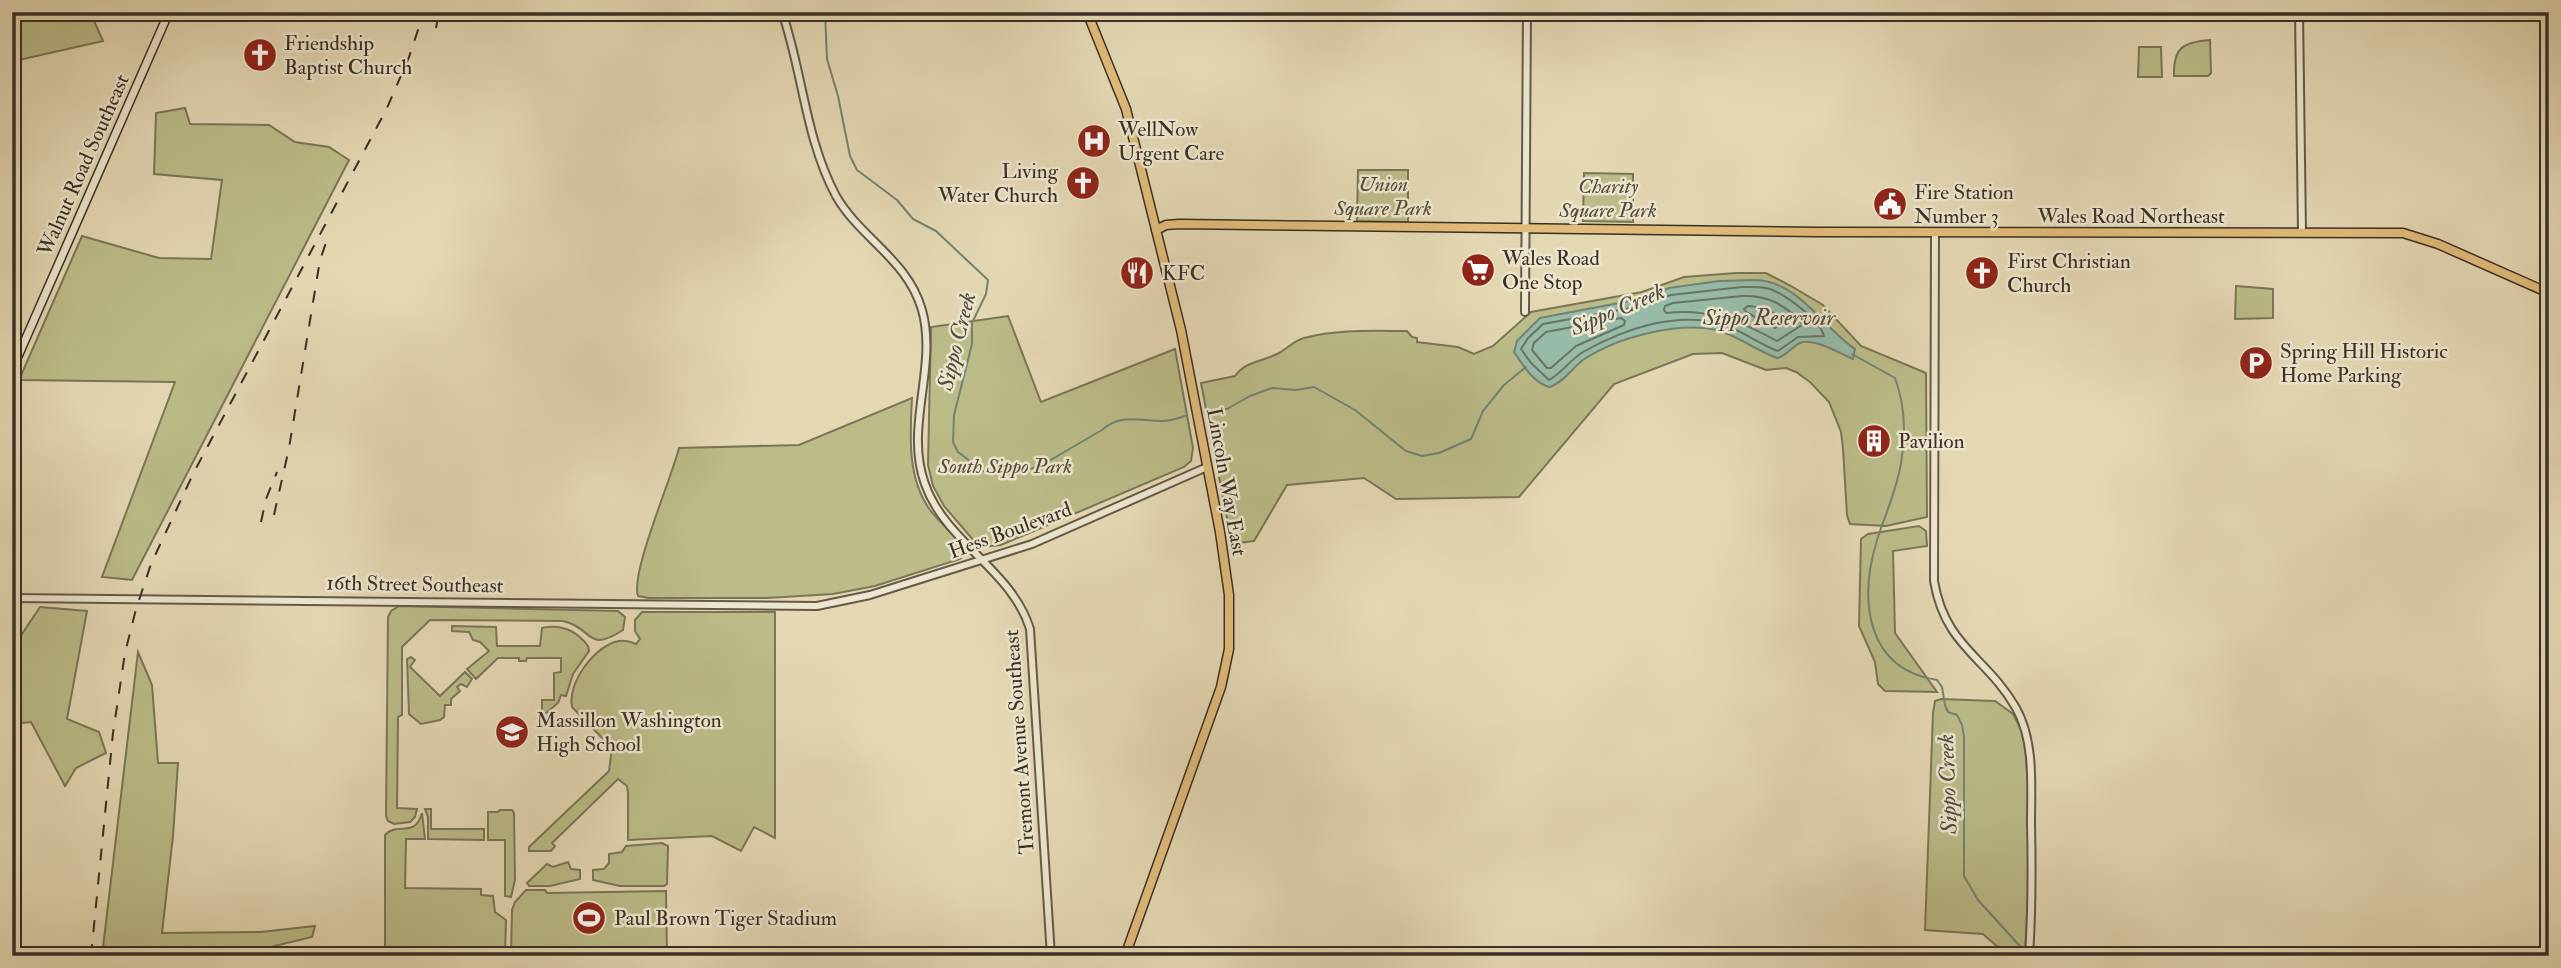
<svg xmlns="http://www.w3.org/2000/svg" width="2561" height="968" viewBox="0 0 2561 968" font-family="'IM FELL Double Pica',serif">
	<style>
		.green { fill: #bbbc88; stroke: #7a7658; stroke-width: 2 }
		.water { fill: #97bba8; stroke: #728374; stroke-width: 2 }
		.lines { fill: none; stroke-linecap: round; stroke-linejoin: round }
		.shore { stroke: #687568; stroke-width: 2 }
		.stream { stroke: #728374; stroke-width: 2 }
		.tertiary-casing { stroke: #64594a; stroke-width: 10 }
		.secondary-casing { stroke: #3a2f27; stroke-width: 10 }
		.primary-casing { stroke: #3a2f27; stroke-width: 11 }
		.tertiary { stroke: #ede6ce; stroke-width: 6 }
		.secondary { stroke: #ede6ce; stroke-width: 7 }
		.primary { stroke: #e2bc7a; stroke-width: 8 }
		.rail { stroke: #3a2f27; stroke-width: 2; stroke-dasharray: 12 12; stroke-linecap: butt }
		.labels { text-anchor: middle; stroke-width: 5; stroke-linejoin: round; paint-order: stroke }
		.poi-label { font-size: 21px; fill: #3a2f27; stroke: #ede6ce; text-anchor: start }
		.street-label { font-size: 21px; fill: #3a2f27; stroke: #ede6ce }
		.park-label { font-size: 21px; font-style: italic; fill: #544b3a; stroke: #ede6ce }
		.water-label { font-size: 23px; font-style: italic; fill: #4d4b41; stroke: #ede6ce }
	</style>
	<rect width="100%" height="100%" fill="#e4d8b3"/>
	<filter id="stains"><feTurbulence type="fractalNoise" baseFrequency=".00286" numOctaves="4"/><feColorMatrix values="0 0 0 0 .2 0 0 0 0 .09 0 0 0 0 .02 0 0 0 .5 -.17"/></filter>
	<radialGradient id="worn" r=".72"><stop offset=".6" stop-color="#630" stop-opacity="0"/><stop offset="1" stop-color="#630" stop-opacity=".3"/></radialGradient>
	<g class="green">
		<polygon points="12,12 90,12 103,41 14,61"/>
		<path d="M 2210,40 L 2211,73 L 2208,76 L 2174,76 C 2173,47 2184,42 2210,40 Z"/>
		<polygon points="2139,47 2161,47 2162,77 2138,77"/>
		<polygon points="185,108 190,124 269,125 295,142 329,147 349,160 132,580 102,577 175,382 19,380 82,236 159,258 211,259 222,180 154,174 156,113"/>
		<polygon points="1358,170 1408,170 1408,222 1357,221"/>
		<polygon points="1584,173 1633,174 1633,222 1583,221"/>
		<path d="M 1736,273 L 1766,273 L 1791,286 L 1823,305 L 1861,346 L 1926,373 L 1927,517 L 1886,526 L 1850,524 L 1847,515 L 1843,449 L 1841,432 L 1829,402 L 1810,382 L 1796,372 L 1786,368 L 1766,370 L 1722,353 L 1693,354 L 1614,384 L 1519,497 L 1396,499 L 1364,478 L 1287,485 L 1254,541 L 1232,544 L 1201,383 L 1235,376 C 1246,361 1261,362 1277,354 C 1287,349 1293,341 1304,338 C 1338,329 1373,331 1407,331 L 1412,337 L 1417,338 L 1417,342 L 1458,347 L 1474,354 L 1493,346 L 1531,312 L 1642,292 L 1684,277 Z"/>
		<polygon points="2236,286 2273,289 2273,318 2235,319"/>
		<polygon points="1008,316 1041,402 1175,349 1193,448 1191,461 1184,467 1001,545 982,547 974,541 944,506 933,486 928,465 931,327"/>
		<path d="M 912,398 C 910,436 907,478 930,510 C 940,523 953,533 963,547 L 964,554 L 960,559 L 875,586 L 833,594 L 767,598 L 649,598 L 638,596 C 630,574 672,477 679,448 L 799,445 Z"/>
		<polygon points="1919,526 1926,531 1927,546 1893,551 1895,633 1937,692 1885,691 1878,684 1875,662 1859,626 1861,539 1868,534"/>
		<path d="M 399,606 L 618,611 L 625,617 L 623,630 C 586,654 594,628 563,621 L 430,620 L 402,647 L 402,715 L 398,717 L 397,808 L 417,809 L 415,817 L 410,822 L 394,824 L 388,821 L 386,816 L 388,617 L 391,611 Z"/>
		<polygon points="40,607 87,611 67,719 99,732 106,753 76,768 65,786 31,722 12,724 12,649"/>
		<path d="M 642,612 L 775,612 L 775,838 L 754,827 L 741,851 L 712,836 L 628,840 L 628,793 L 627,786 L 618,779 L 552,843 L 555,846 L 551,851 L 529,851 L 529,847 L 609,771 L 612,748 L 572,707 C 567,683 595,645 619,641 C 625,640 631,642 636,644 L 640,639 L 635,631 L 635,620 Z"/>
		<path d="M 452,626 L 496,627 L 497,646 L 540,646 L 542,628 C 561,624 576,630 588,646 L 589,651 L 573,674 L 566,696 L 561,695 L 558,703 L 545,714 L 542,711 L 542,700 L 554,700 L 554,673 L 561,672 L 561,658 L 527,658 L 526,661 L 519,661 L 519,658 L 498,658 L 476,679 L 467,669 L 489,651 L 480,642 L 473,640 L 469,632 L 452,631 Z"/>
		<polygon points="138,652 152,685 158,763 178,763 173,836 162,933 261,932 315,926 312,937 262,949 261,956 102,956"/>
		<polygon points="411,657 415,660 410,667 440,696 465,672 472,679 467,687 461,684 457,687 460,691 451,699 451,705 445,705 444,717 440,720 421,724 409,714 407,659"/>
		<polygon points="1941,699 1995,701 2013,714 2021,729 2025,745 2028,786 2028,892 2025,956 2008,956 1983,934 1925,930 1933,713 1935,701"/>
		<polygon points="425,809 431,809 431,829 484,829 484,840 428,839 428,817"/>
		<polygon points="500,810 512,810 514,813 515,880 511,897 505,896 505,840 488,840 488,812 498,812"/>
		<path d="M 422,813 L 425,839 L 406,839 L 405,888 L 481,889 L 481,895 L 493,896 L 495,912 L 506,920 L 505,956 L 385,956 L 385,835 C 397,821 415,839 422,813 Z"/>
		<polygon points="662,843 668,846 667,884 664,886 620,886 593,880 593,870 604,869 609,863 609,854 622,852 626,846"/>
		<polygon points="568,862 571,869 580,870 580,879 550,886 529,886 527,883 547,864 553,867"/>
		<polygon points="526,890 545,890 547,893 666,891 667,956 511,956 512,910 515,902"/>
	</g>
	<path class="water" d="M 1754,280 C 1798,280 1822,327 1855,349 L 1853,359 C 1841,354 1813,337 1800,343 C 1791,347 1787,356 1777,358 C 1758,351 1742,339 1723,332 C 1684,319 1617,337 1583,360 C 1572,368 1564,382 1550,387 C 1535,385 1522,364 1514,352 L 1517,341 L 1540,318 L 1635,300 L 1669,288 L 1719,281 Z"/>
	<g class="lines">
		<g class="shore">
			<path d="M 1742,287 C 1752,287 1761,286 1770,289 C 1786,295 1820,320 1824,336 L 1798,337 L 1778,351 C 1759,344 1743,331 1724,325 C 1677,310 1624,329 1583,352 C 1570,360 1562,373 1549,380 L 1531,363 L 1521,349 L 1528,338 L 1543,324 L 1636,307 L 1671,295 Z"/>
			<path d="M 1742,296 C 1768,295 1782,304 1801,321 L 1802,325 L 1777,341 C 1741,321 1708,308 1666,313 L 1664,310 L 1665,306 L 1673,303 Z"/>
			<polygon points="1748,306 1765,308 1782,318 1783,322 1775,328 1746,312 1744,309"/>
			<polygon points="1621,318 1625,321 1624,325 1576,346 1551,368 1547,368 1532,350 1534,343 1546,332"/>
		</g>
		<g class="stream">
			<path d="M 825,12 L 827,59 L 838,96 L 850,156 L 857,170 L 897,200 L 913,219 L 936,231 L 988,280 L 986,294 L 972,323 L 972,344 L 954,415 L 953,442 L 958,452 L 983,471 L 1003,476 L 1014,474 L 1042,465 L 1102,430 C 1119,413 1142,421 1162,421 C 1170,421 1178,418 1185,416"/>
			<path d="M 1852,354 L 1895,378 C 1905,405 1906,435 1901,463 C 1897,489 1885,515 1877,540 C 1859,599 1865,669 1937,680 L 1942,687 L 1945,705 L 1948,712 L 1957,715 L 1962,725 L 1964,737 L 1964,876 L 1978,900 L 2028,955"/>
			<polyline points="1210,411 1227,409 1250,396 1272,388 1296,390 1314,387 1355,410 1406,451 1422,456 1439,453 1471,439 1483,411 1504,385 1526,367"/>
		</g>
		<g class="tertiary-casing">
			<g id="tertiary">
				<path d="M 782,12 C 803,73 805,138 836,196 C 860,238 908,260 922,310 C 938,367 904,427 925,484 C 945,542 1012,570 1030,629 L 1051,956"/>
				<polyline points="2299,12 2302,233"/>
				<path d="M 1935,233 L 1934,581 C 1945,647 1987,657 2016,708 C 2035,742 2031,786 2031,823 C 2032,867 2032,911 2029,956"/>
				<polyline points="1525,312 1527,12"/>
				<polyline points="12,598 817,606 870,595 1032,544 1207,467"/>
			</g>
		</g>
		<g class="secondary-casing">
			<polyline id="secondary" points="12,370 169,12"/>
		</g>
		<g class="primary-casing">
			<g id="primary">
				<polyline points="1087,12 1126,109 1181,330 1220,532 1229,595 1229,649 1221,687 1125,956"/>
				<polyline points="1156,230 1166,225 1179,224 1818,232 2403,233 2438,244 2549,293"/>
			</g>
		</g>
		<use href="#tertiary" class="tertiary"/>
		<use href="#secondary" class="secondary"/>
		<use href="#primary" class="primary"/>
		<g class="rail">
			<polyline points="436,28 439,12"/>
			<polyline points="274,515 289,448 320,260 329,234"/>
			<polyline points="261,522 266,499 277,472"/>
			<polyline points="91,956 113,733 125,653 136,609 151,564 193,474 387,108 409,57 424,12"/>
		</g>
	</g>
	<defs>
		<g id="church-disc" transform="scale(1.75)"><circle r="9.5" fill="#8f2418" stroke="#ede6ce"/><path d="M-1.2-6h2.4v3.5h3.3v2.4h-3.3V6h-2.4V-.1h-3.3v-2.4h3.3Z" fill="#fff"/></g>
		<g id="hospital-disc" transform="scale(1.75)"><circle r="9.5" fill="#8f2418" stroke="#ede6ce"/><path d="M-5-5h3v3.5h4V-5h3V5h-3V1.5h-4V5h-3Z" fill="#fff"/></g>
		<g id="civic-disc" transform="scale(1.75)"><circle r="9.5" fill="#8f2418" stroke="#ede6ce"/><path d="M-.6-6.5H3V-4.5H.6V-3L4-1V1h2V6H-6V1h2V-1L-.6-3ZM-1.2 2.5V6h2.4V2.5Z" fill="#fff"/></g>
		<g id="supermarket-disc" transform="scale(1.75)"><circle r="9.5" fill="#8f2418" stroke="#ede6ce"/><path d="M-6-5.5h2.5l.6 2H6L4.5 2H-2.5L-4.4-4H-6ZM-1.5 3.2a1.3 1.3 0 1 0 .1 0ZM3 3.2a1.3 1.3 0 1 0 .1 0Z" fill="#fff"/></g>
		<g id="restaurant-disc" transform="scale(1.75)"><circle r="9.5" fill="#8f2418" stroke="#ede6ce"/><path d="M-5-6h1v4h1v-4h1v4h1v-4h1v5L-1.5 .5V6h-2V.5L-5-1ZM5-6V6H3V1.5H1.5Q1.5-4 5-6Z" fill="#fff"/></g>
		<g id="parking-disc" transform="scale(1.75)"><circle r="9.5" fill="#8f2418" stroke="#ede6ce"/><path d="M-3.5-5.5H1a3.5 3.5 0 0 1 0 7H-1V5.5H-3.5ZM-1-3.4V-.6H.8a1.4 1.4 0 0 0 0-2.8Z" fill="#fff"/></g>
		<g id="building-disc" transform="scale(1.75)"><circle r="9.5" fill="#8f2418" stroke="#ede6ce"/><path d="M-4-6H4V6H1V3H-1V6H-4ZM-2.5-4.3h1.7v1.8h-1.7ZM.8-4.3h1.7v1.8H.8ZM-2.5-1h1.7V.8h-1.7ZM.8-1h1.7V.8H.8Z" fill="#fff"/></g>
		<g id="school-disc" transform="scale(1.75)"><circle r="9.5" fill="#8f2418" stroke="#ede6ce"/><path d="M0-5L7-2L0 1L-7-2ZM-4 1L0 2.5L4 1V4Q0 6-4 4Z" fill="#fff"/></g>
		<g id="stadium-disc" transform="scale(1.75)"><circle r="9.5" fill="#8f2418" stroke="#ede6ce"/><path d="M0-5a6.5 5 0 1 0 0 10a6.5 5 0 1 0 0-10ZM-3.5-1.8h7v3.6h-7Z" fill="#fff"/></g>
	</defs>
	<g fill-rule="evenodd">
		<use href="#church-disc" x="260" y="55"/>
		<use href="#hospital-disc" x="1094" y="141"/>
		<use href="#church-disc" x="1083" y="183"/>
		<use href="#civic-disc" x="1890" y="204"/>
		<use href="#supermarket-disc" x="1478" y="270"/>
		<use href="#restaurant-disc" x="1137" y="273"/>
		<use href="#church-disc" x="1982" y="273"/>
		<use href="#parking-disc" x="2256" y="363"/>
		<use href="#building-disc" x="1874" y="441"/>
		<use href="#school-disc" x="512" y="732"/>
		<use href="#stadium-disc" x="589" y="918"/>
	</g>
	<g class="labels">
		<g class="poi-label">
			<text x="284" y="50">Friendship<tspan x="284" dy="24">Baptist Church</tspan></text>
			<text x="1118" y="136">WellNow<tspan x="1118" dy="24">Urgent Care</tspan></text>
			<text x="1058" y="178" text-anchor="end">Living<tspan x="1058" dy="24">Water Church</tspan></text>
			<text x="1914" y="199">Fire Station<tspan x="1914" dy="24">Number 3</tspan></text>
			<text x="1502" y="265">Wales Road<tspan x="1502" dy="24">One Stop</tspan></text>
			<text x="2007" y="268">First Christian<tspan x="2007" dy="24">Church</tspan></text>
			<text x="1162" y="280">KFC</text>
			<text x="2280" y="358">Spring Hill Historic<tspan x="2280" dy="24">Home Parking</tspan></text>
			<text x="1898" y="448">Pavilion</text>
			<text x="536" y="727">Massillon Washington<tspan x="536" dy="24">High School</tspan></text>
			<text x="614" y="925">Paul Brown Tiger Stadium</text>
		</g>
		<g class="street-label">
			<text transform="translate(83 165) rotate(-66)" y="7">Walnut Road Southeast</text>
			<text x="2131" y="223">Wales Road Northeast</text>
			<text transform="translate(1227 482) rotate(80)" y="7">Lincoln Way East</text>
			<text transform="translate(1010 530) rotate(-20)" y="7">Hess Boulevard</text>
			<text transform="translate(415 584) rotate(1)" y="7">16th Street Southeast</text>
			<text transform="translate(1019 742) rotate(-94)" y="7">Tremont Avenue Southeast</text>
		</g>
		<g class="park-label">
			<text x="1383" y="191">Union<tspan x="1383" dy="24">Square Park</tspan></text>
			<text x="1608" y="193">Charity<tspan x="1608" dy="24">Square Park</tspan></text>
			<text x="1005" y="473">South Sippo Park</text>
		</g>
		<g class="water-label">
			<text transform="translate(1617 309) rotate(-23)" y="8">Sippo Creek</text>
			<text x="1769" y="325">Sippo Reservoir</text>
			<text transform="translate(956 341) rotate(-76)" y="8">Sippo Creek</text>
			<text transform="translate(1947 784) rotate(-92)" y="8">Sippo Creek</text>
		</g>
	</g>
	<rect width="2561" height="968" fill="none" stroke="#e4d8b3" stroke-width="42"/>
	<rect x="14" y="14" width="2533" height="940" fill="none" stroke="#3a2f27" stroke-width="3.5"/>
	<rect x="21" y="21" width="2519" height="926" fill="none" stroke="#3a2f27" stroke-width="2"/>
	<rect width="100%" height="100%" filter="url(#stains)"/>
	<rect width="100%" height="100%" fill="url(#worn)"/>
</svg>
